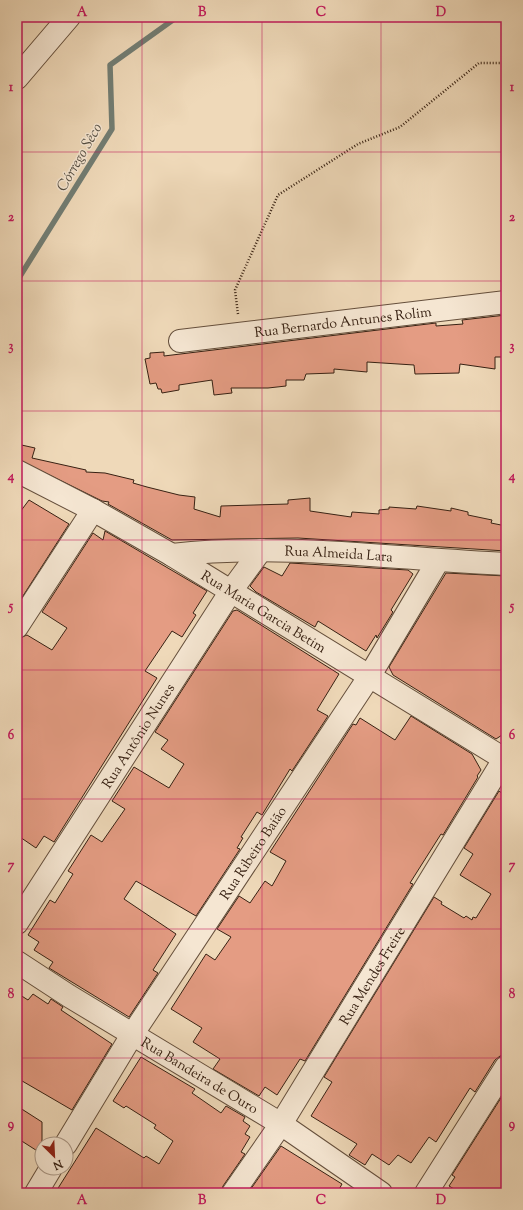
<svg xmlns="http://www.w3.org/2000/svg" width="523" height="1210" viewBox="0 0 523 1210" font-family="'Sorts Mill Goudy',serif">
	<style>
		.lines { fill: none; stroke-linecap: round; stroke-linejoin: round }
		.stream { stroke: #727d73; stroke-width: 5.5 }
		.building { fill: #e49c83; stroke: #372113 }
		.minor-casing { stroke: #654f3c; stroke-width: 24 }
		.path { stroke: #372113; stroke-width: 2.5; stroke-dasharray: 1 2; stroke-linecap: butt }
		.minor { stroke: #f5e6d2; stroke-width: 22 }
		.grid { fill: none; stroke: #c2185b; stroke-width: 1; stroke-opacity: 0.55 }
		.labels { text-anchor: middle; stroke-width: 3; stroke-linejoin: round; paint-order: stroke }
		.street-label { font-size: 14px; fill: #372113; stroke: #f5e6d2 }
		.water-label { font-size: 15px; font-style: italic; fill: #554f43; stroke: #f5e6d2 }
		.neatline { fill: none; stroke: #c2185b; stroke-width: 1.5 }
		.grid-label { font-size: 13px; text-anchor: middle; font-weight: bold; fill: #c2185b }
	</style>
	<rect width="100%" height="100%" fill="#efd9b9"/>
	<filter id="stains"><feTurbulence type="fractalNoise" baseFrequency=".005" numOctaves="4"/><feColorMatrix values="0 0 0 0 .2 0 0 0 0 .09 0 0 0 0 .02 0 0 0 .5 -.17"/></filter>
	<radialGradient id="worn" r=".72"><stop offset=".6" stop-color="#630" stop-opacity="0"/><stop offset="1" stop-color="#630" stop-opacity=".3"/></radialGradient>
	<g class="lines">
		<polyline class="stream" points="17,281 112,129 110,65 177,17"/>
	</g>
	<g class="building">
		<polygon points="506,315 506,352 504,352 504,357 495,357 495,369 460,364 459,373 415,374 414,365 367,362 367,372 334,369 334,373 306,374 304,380 286,380 286,386 268,388 231,388 232,393 214,395 212,380 179,385 179,390 162,393 161,389 158,389 156,383 150,384 145,359 150,358 150,353 164,352 164,356 436,323 436,326 463,324 462,320"/>
		<polygon points="17,444 35,448 32,458 86,470 86,472 105,473 134,480 133,483 147,487 179,495 195,497 194,509 220,517 221,506 288,504 288,500 310,498 310,511 351,517 352,512 379,514 379,510 389,509 389,507 416,509 417,506 451,511 451,508 468,512 468,515 492,520 491,523 506,526 506,551 298,538 172,540 108,504 109,502 102,501 17,459"/>
		<polygon points="29,500 69,524 21,599 17,596 17,516"/>
		<polygon points="105,531 207,591 193,613 196,615 182,637 172,631 145,671 157,678 54,842 44,836 36,848 17,835 17,639 27,635 52,650 67,628 42,612 93,533 103,540"/>
		<polygon points="290,563 408,570 413,574 391,610 393,612 377,638 376,635 366,651 318,621 315,627 256,592 250,586 264,567 282,576"/>
		<polygon points="446,573 506,576 506,730 502,735 496,739 393,675 389,667"/>
		<polygon points="237,610 339,674 317,710 328,716 292,771 290,769 262,815 257,812 241,837 243,838 237,848 240,849 196,916 136,881 124,899 176,934 153,970 158,973 129,1017 49,968 53,962 34,950 39,942 28,935 50,900 55,903 73,874 68,871 91,835 102,842 125,809 112,801 134,767 169,788 184,764 161,749 168,740 155,732 233,611"/>
		<polygon points="411,716 472,754 481,770 477,776 478,777 443,835 441,834 410,883 413,884 305,1061 300,1059 277,1095 265,1087 259,1096 213,1069 220,1059 193,1042 202,1028 171,1009 206,954 215,960 231,937 217,929 239,896 250,903 265,881 272,886 286,861 270,852 353,724 356,725 360,718 395,740"/>
		<polygon points="499,791 506,796 506,1055 500,1056 495,1060 475,1092 470,1088 436,1142 429,1137 411,1163 398,1155 389,1165 372,1154 365,1165 349,1155 357,1144 311,1116 332,1082 324,1077 434,897 442,902 441,904 464,918 466,916 472,920 473,917 476,918 491,894 460,875 473,854 464,848"/>
		<polygon points="17,993 28,1000 33,994 48,1004 51,999 63,1007 61,1010 112,1044 72,1110 17,1078"/>
		<polygon points="141,1057 195,1089 192,1093 221,1113 226,1106 245,1117 243,1121 250,1126 245,1134 250,1137 241,1152 245,1154 223,1186 221,1193 55,1193 96,1128 144,1158 146,1156 159,1164 173,1141 154,1128 156,1125 126,1106 124,1108 113,1101"/>
		<polygon points="506,1090 506,1193 461,1193 449,1186 455,1177 452,1175"/>
		<polygon points="17,1106 42,1122 42,1154 17,1138"/>
		<polygon points="281,1146 342,1184 337,1193 248,1193"/>
	</g>
	<g class="lines">
		<g class="minor-casing">
			<g id="minor">
				<polyline points="17,78 69,17"/>
				<path id="s1" d="M 180,341 L 506,302"/>
				<path id="s2" d="M 17,471 L 93,510 L 172,555 L 506,760"/>
				<path id="s3" d="M 172,555 C 283,542 395,559 506,564"/>
				<polyline points="17,627 93,510"/>
				<path id="s4" d="M 17,923 L 231,591 L 261,550"/>
				<path id="s5" d="M 17,962 L 69,996 L 281,1124 L 381,1193"/>
				<path id="s6" d="M 66,1144 L 132,1035 L 369,677 L 438,561"/>
				<polyline points="36,1193 51,1168"/>
				<path id="s7" d="M 233,1193 L 281,1124 L 506,756"/>
				<polyline points="426,1193 506,1067"/>
			</g>
		</g>
		<polyline class="path" points="238,314 235,290 278,195 358,144 400,127 479,63 506,63"/>
		<use href="#minor" class="minor"/>
	</g>
	<path class="grid" d="M 142,17 L 142,1193M 262,17 L 262,1193M 381,17 L 381,1193M 17,152 L 506,152M 17,281 L 506,281M 17,411 L 506,411M 17,540 L 506,540M 17,670 L 506,670M 17,799 L 506,799M 17,929 L 506,929M 17,1058 L 506,1058"/>
	<g class="labels">
		<g class="street-label">
			<text dy="5" stroke="none"><textPath href="#s1" startOffset="164">Rua Bernardo Antunes Rolim</textPath></text>
			<text dy="5" stroke="none"><textPath href="#s3" startOffset="167">Rua Almeida Lara</textPath></text>
			<text dy="5" stroke="none"><textPath href="#s2" startOffset="284">Rua Maria Garcia Betim</textPath></text>
			<text dy="5" stroke="none"><textPath href="#s4" startOffset="223">Rua Antônio Nunes</textPath></text>
			<text dy="5" stroke="none"><textPath href="#s6" startOffset="346">Rua Ribeiro Baião</textPath></text>
			<text dy="5" stroke="none"><textPath href="#s7" startOffset="258">Rua Mendes Freire</textPath></text>
			<text dy="5" stroke="none"><textPath href="#s5" startOffset="215">Rua Bandeira de Ouro</textPath></text>
		</g>
		<g class="water-label">
			<text transform="translate(79 157) rotate(-60)" y="5">Córrego Sêco</text>
		</g>
	</g>
	<rect width="523" height="1210" fill="none" stroke="#efd9b9" stroke-width="44"/>
	<g transform="translate(54 1156) rotate(156)"><circle r="19" fill="#f5e6d2" stroke="#a99786"/>
	<path d="M0-3L7 15L0 10L-7 15Z" fill="#8f2418"/>
	<text y="-6" font-size="11" font-weight="bold" text-anchor="middle" fill="#372113">N</text>
	</g>
	<rect x="22" y="22" width="479" height="1166" class="neatline"/>
	<g class="grid-label">
		<text x="82" y="16">A</text>
		<text x="202" y="16">B</text>
		<text x="321" y="16">C</text>
		<text x="441" y="16">D</text>
		<text x="11" y="91">1</text>
		<text x="512" y="91">1</text>
		<text x="11" y="221">2</text>
		<text x="512" y="221">2</text>
		<text x="11" y="350">3</text>
		<text x="512" y="350">3</text>
		<text x="11" y="480">4</text>
		<text x="512" y="480">4</text>
		<text x="11" y="610">5</text>
		<text x="512" y="610">5</text>
		<text x="11" y="739">6</text>
		<text x="512" y="739">6</text>
		<text x="11" y="869">7</text>
		<text x="512" y="869">7</text>
		<text x="11" y="998">8</text>
		<text x="512" y="998">8</text>
		<text x="11" y="1128">9</text>
		<text x="512" y="1128">9</text>
		<text x="82" y="1204">A</text>
		<text x="202" y="1204">B</text>
		<text x="321" y="1204">C</text>
		<text x="441" y="1204">D</text>
	</g>
	<rect width="100%" height="100%" filter="url(#stains)"/>
	<rect width="100%" height="100%" fill="url(#worn)"/>
</svg>
